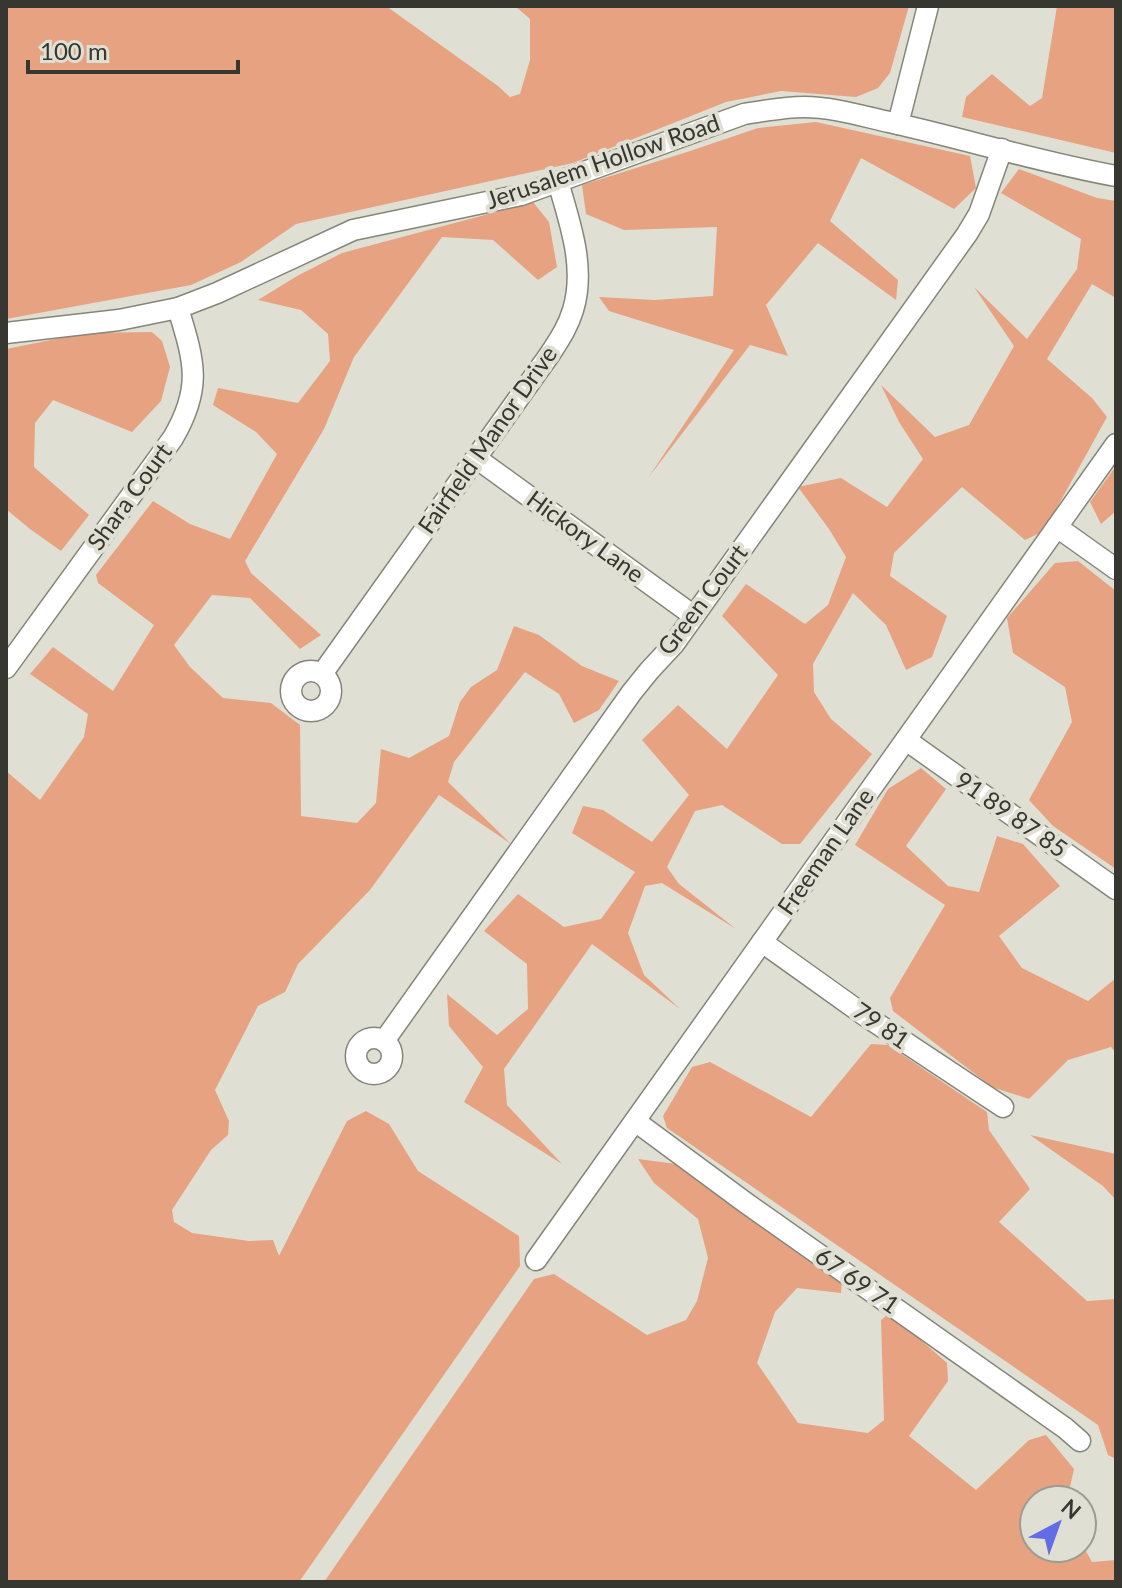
<svg xmlns="http://www.w3.org/2000/svg" width="1122" height="1588" viewBox="0 0 1122 1588" font-family="Lato,sans-serif">
	<style>
		.green { fill: #e6a281 }
		.lines { fill: none; stroke-linecap: round; stroke-linejoin: round }
		.minor-casing { stroke: #85867a; stroke-width: 23 }
		.minor { stroke: #fff; stroke-width: 20 }
		.labels { text-anchor: middle; stroke-width: 8; stroke-linejoin: round; paint-order: stroke }
		.street-label { font-size: 24px; fill: #373732; stroke: #dfe0d3 }
	</style>
	<rect width="100%" height="100%" fill="#dfe0d3"/>
	<g class="green">
		<polygon points="6,6 386,6 498,86 510,97 520,94 530,60 530,19 515,6 909,6 890,73 878,88 856,97 781,91 726,102 573,163 296,224 241,262 191,285 6,319"/>
		<polygon points="1057,6 1116,6 1116,153 962,117 966,97 992,74 1030,106 1042,98"/>
		<polygon points="816,122 970,156 976,188 954,209 861,158 830,221 898,280 896,300 818,243 766,305 788,356 750,345 648,478 734,350 609,311 599,297 655,300 713,296 717,227 624,230 586,214 582,185 687,152 758,128"/>
		<polygon points="1019,169 1097,198 1116,201 1116,298 1092,284 1047,359 1092,398 1107,417 1044,531 1025,540 962,487 894,553 890,576 947,616 932,657 906,670 886,625 853,593 813,664 814,692 831,719 872,754 800,844 782,844 722,805 695,811 667,867 679,884 736,929 662,883 645,886 628,933 644,975 680,1009 592,944 504,1069 507,1105 562,1164 464,1102 483,1067 449,1026 447,994 497,1035 528,1009 527,964 484,931 518,894 564,927 601,919 635,872 572,833 583,806 603,810 652,842 689,795 642,740 678,705 727,749 778,675 722,616 746,584 805,624 828,605 846,557 829,529 798,487 841,478 887,507 923,459 899,422 881,385 935,437 969,425 1014,346 974,287 1027,339 1077,269 1081,239 1001,193"/>
		<polygon points="533,202 549,222 557,267 538,280 493,240 442,237 354,357 324,429 245,561 251,573 321,635 300,649 250,598 212,595 174,645 190,667 223,698 271,703 300,725 301,816 357,823 376,803 381,749 409,758 449,736 460,702 471,687 497,670 514,626 539,635 582,666 619,681 599,710 574,723 559,694 525,672 454,762 448,782 511,844 439,795 370,890 298,964 285,992 258,1006 215,1090 229,1121 228,1135 211,1150 172,1210 174,1222 192,1233 249,1241 273,1240 279,1256 347,1121 366,1111 389,1124 418,1171 519,1236 520,1266 299,1582 6,1582 6,771 40,800 84,737 88,714 30,674 53,647 113,691 154,625 98,583 96,575 153,501 190,524 230,539 277,454 256,432 213,405 218,388 298,403 330,361 328,334 301,310 258,300 297,276 342,253"/>
		<polygon points="152,332 162,341 170,367 161,401 132,432 53,400 35,423 34,467 89,515 61,551 30,529 6,509 6,349 86,333"/>
		<polygon points="1116,466 1116,511 1101,524 1090,502"/>
		<polygon points="1078,561 1116,591 1116,869 1053,826 1029,800 1072,722 1065,687 1013,653 1007,618 1055,563"/>
		<polygon points="921,768 946,789 906,846 948,886 979,892 997,836 1023,844 1060,886 999,936 1022,968 1088,1001 1116,978 1116,1053 1111,1047 1068,1060 1029,1099 992,1087 893,1011 890,998 945,905 855,845 888,789"/>
		<polygon points="871,1044 888,1045 987,1112 989,1130 1030,1189 999,1222 1087,1301 1116,1299 1116,1459 1108,1455 1098,1425 667,1128 663,1116 692,1067 710,1062 811,1117"/>
		<polygon points="1030,1135 1116,1154 1116,1200 1103,1186"/>
		<polygon points="638,1159 684,1165 842,1280 841,1293 797,1288 775,1312 757,1363 798,1423 868,1433 884,1420 881,1320 890,1313 947,1363 948,1381 909,1436 976,1490 1029,1440 1046,1435 1074,1469 1067,1500 1034,1500 1034,1548 1082,1548 1082,1544 1092,1562 1116,1560 1116,1582 324,1582 534,1279 554,1274 647,1335 686,1320 697,1301 708,1258 698,1219 654,1183"/>
	</g>
	<g class="lines">
		<g class="minor-casing">
			<g id="minor">
				<polyline points="898,124 928,6"/>
				<path d="M 6,333 L 119,320 L 178,308 L 217,293 L 353,230 L 521,195 L 744,114 C 764,111 784,107 804,107 C 832,107 862,116 889,122 C 965,139 1039,162 1116,176"/>
				<polyline points="476,458 694,616"/>
				<polyline points="1057,527 1116,569"/>
				<path d="M 6,668 L 173,438 C 203,387 194,361 178,308"/>
				<circle cx="311" cy="691" r="20"/>
				<path d="M 322,674 L 550,354 C 559,340 568,327 573,310 C 586,268 570,223 558,182"/>
				<polyline points="906,740 1116,889"/>
				<polyline points="762,942 867,1017 1003,1107"/>
				<circle cx="374" cy="1056" r="18"/>
				<polyline points="384,1041 632,692 649,671 674,644 967,234 979,214 1002,149"/>
				<polyline points="635,1121 746,1203 1065,1428 1080,1441"/>
				<polyline points="536,1260 1116,444"/>
			</g>
		</g>
		<use href="#minor" class="minor"/>
	</g>
	<g class="labels">
		<g class="street-label">
			<text transform="translate(603 162) rotate(-19)" y="8">Jerusalem Hollow Road</text>
			<text transform="translate(488 440) rotate(-55)" y="8">Fairfield Manor Drive</text>
			<text transform="translate(130 497) rotate(-54)" y="8">Shara Court</text>
			<text transform="translate(585 537) rotate(36)" y="8">Hickory Lane</text>
			<text transform="translate(703 600) rotate(-53)" y="8">Green Court</text>
			<text transform="translate(1011 815) rotate(35)" y="8">91 89 87 85</text>
			<text transform="translate(826 852) rotate(-55)" y="8">Freeman Lane</text>
			<text transform="translate(881 1026) rotate(35)" y="8">79 81</text>
			<text transform="translate(857 1281) rotate(35)" y="8">67 69 71</text>
		</g>
	</g>
	<rect width="1122" height="1588" fill="none" stroke="#373732" stroke-width="16"/>
	<g transform="translate(1058 1524) rotate(41)"><circle r="38" fill="#dfe0d3" stroke="#9c9c93" stroke-width="2"/>
	<path d="M0-6L14 30L0 20L-14 30Z" fill="#626ce5"/>
	<text y="-12" font-size="22" font-weight="bold" text-anchor="middle" fill="#373732">N</text>
	</g>
	<path d="M28 60v12h210v-12" fill="none" stroke="#373732" stroke-width="4"/>
	<text x="40" y="60" font-size="24" fill="#373732" stroke="#dfe0d3" stroke-width="6" paint-order="stroke">100 m</text>
</svg>
